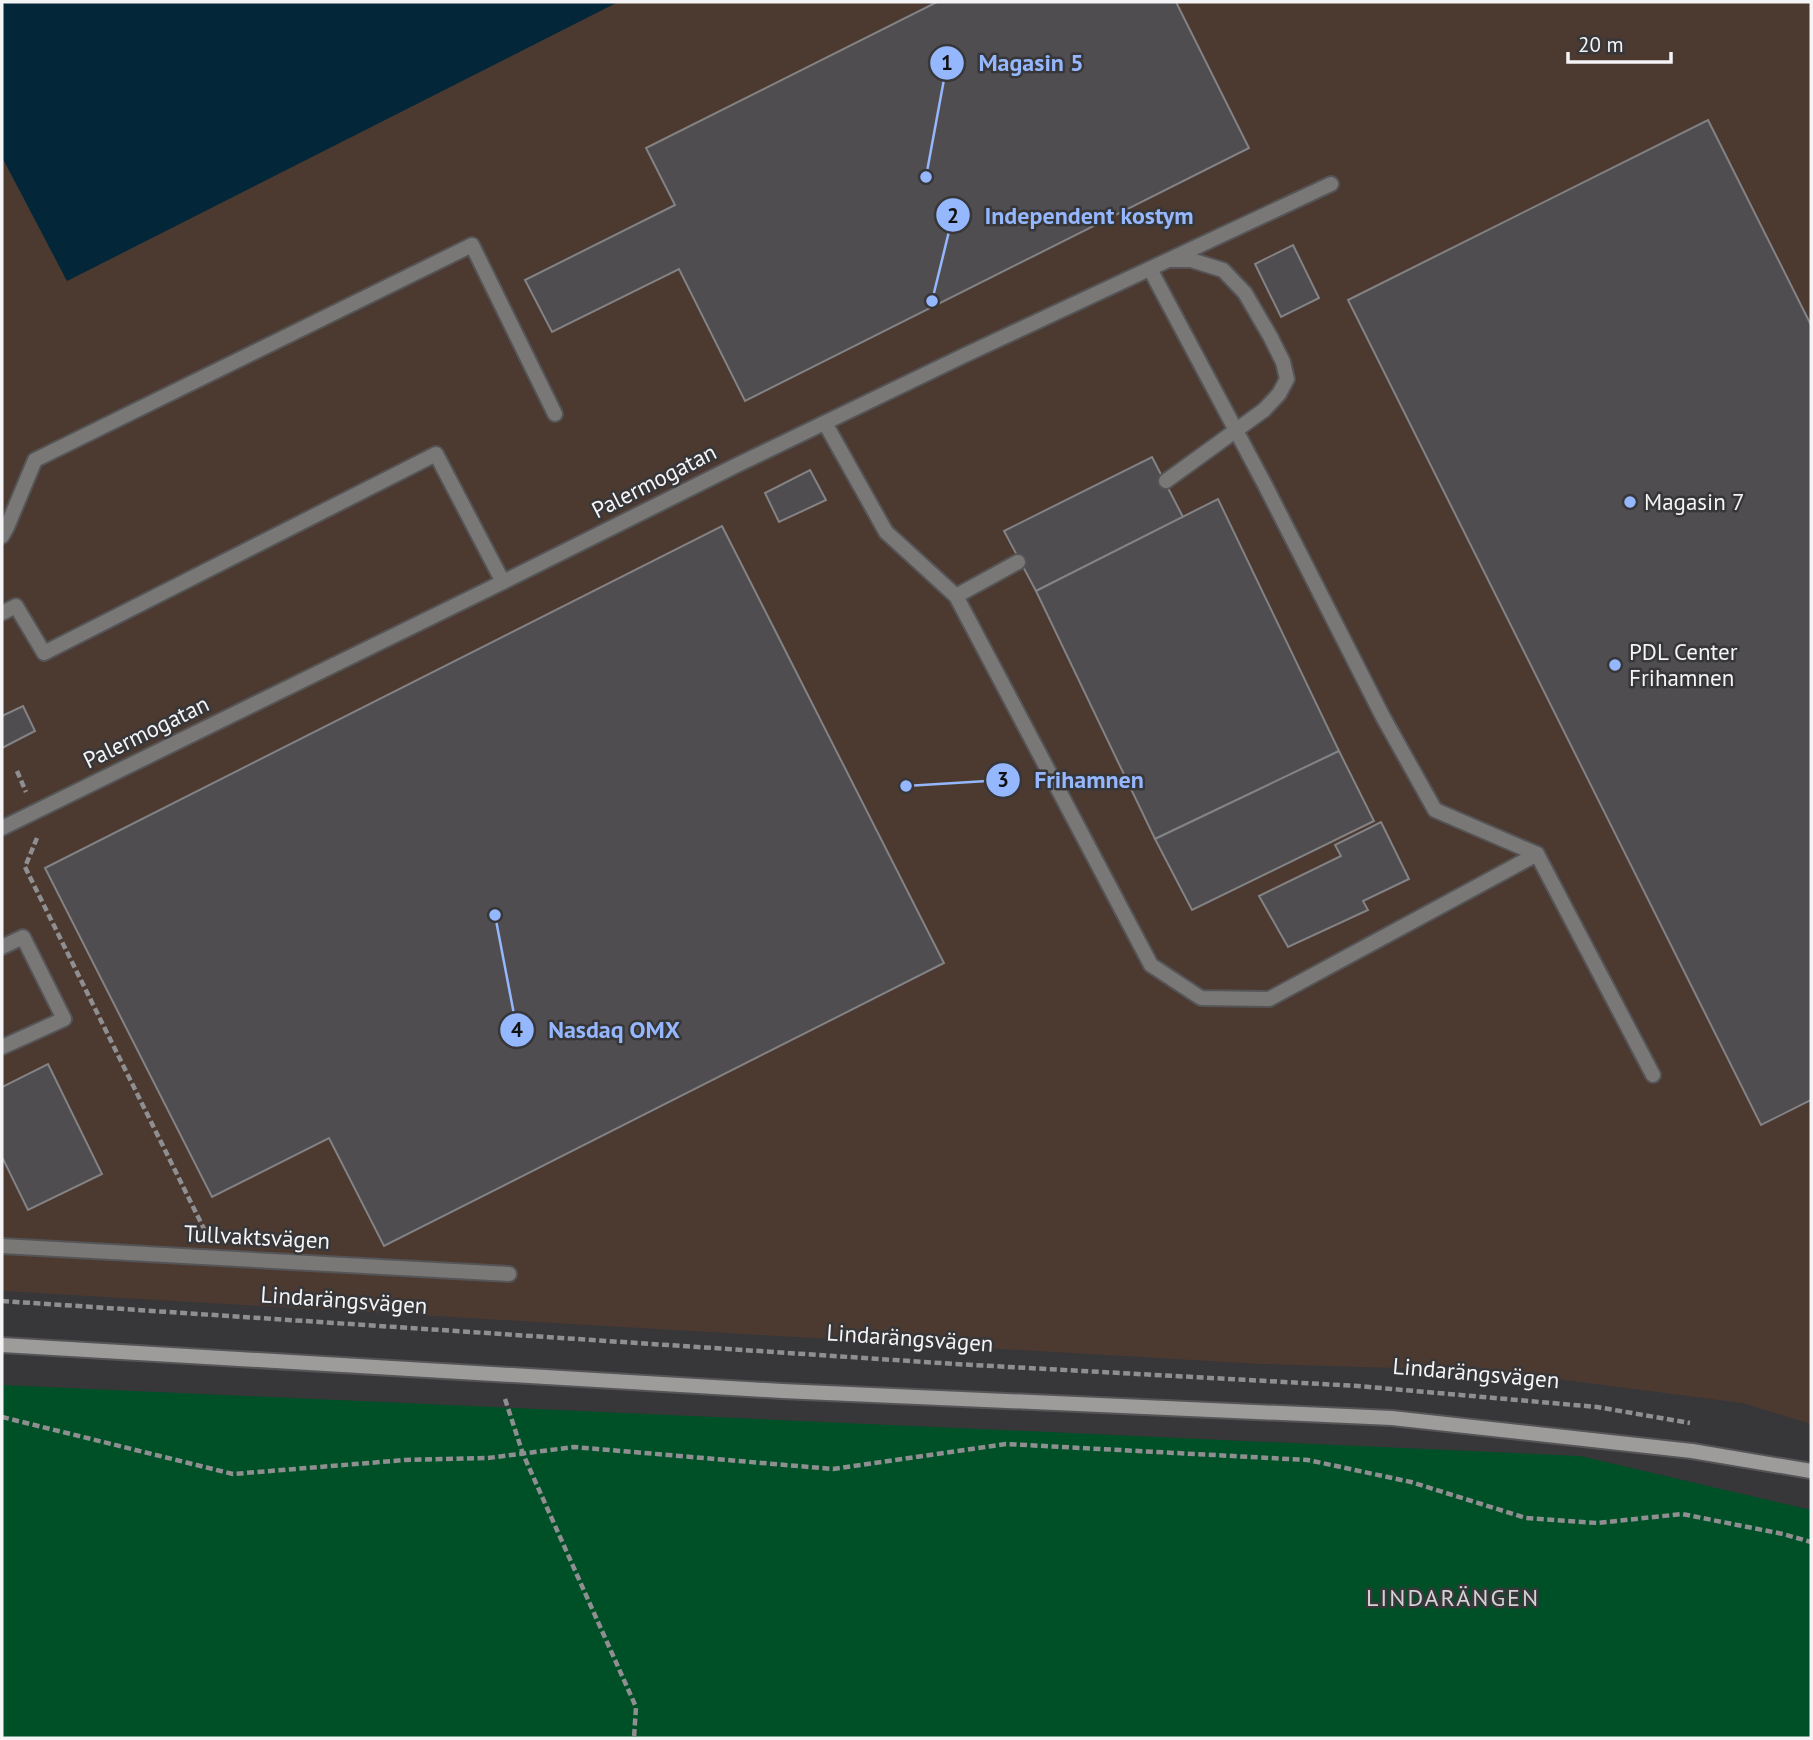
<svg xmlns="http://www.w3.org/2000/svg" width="1813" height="1740" viewBox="0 0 1813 1740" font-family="'PT Sans',sans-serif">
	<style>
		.industrial { fill: #4c3a31 }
		.green { fill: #005027 }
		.water { fill: #032738 }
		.building { fill: #4f4d50; stroke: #838285; stroke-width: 2 }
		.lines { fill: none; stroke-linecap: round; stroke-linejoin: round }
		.lane-casing { stroke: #555457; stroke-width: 18 }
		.street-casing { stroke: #555457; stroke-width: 18 }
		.secondary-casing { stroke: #555457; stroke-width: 18 }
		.path { stroke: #8f8e90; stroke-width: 4.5; stroke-dasharray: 7 3.5; stroke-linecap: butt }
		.lane { stroke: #797877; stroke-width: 14 }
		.street { stroke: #797877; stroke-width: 14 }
		.secondary { stroke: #9d9c9a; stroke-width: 14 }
		.poi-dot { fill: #95b7fd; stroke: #373639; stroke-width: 2.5 }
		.labels { text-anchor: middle; stroke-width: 5; stroke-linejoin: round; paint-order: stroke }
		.street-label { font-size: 23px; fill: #f4f3f5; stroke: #373639 }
		.poi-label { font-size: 23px; fill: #f4f3f5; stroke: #373639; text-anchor: start }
		.neighbourhood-label { font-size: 24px; letter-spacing: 2px; fill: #d3d2d5; stroke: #373639 }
		.leader { fill: none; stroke: #95b7fd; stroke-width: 2.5 }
		.callout-dot { fill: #95b7fd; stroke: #373639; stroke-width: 2.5 }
		.mark-label { font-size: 21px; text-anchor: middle; font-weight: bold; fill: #111 }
		.callout-label { font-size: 24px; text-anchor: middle; font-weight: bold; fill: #95b7fd; stroke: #373639; stroke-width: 5; stroke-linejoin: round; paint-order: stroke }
	</style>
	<rect width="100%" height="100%" fill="#373639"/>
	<polygon class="industrial" points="618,2 1811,2 1811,1424 1742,1403 1496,1371 1261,1364 2,1291 2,157 67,281"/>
	<polygon class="green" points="2,1385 1580,1456 1811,1510 1811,1738 2,1738"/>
	<polygon class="water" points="2,2 618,2 67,281 2,157"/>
	<g class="building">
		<polygon points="937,2 1176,2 1249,148 745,401 679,269 552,332 525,280 675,205 646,148"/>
		<polygon points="1708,120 1811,325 1811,1100 1761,1125 1348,300"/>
		<polygon points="1293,245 1319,298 1281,317 1255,264"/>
		<polygon points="1152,457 1183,517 1036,591 1004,531"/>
		<polygon points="810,470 826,500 779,522 765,493"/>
		<polygon points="1218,499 1339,751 1155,839 1036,591"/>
		<polygon points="722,526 944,963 384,1246 329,1138 212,1197 45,868"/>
		<polygon points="23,706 35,731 2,748 2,716"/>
		<polygon points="1339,751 1374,821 1192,910 1155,839"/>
		<polygon points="1381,822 1409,879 1363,901 1368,910 1288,947 1259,896 1341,856 1335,845"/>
		<polygon points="48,1064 102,1174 28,1210 2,1157 2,1087"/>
	</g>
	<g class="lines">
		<g class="lane-casing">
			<g id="lane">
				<polyline points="1150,269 1265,485 1383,717 1435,810 1537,854 1653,1075"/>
				<polyline points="825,423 886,532 956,596 1151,965 1201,998 1269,999 1537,854"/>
				<polyline points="1166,481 1264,410 1279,394 1287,379 1283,362 1270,336 1245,293 1223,270 1191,260 1170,260"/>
				<polyline points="2,536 7,527 35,460 472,245 555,414"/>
				<polyline points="956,596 1018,562"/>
				<polyline points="2,613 16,606 44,653 436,454 503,582"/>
				<polyline points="2,947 23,937 64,1019 2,1047"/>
			</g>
		</g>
		<g class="street-casing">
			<g id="street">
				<polyline points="2,828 503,582 735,466 963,356 1331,184"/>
				<polyline points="2,1246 509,1274"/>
			</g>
		</g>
		<g class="secondary-casing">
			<polyline id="secondary" points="2,1345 782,1391 1392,1418 1692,1451 1811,1471"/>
		</g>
		<g class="path">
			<polyline points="17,771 26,792"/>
			<polyline points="37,838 25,867 207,1235"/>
			<polyline points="2,1301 955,1364 1358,1386 1597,1407 1690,1423"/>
			<polyline points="505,1399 523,1454 636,1707 634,1738"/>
			<polyline points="2,1417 233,1474 405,1460 488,1458 574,1447 833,1469 1006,1444 1308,1460 1411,1482 1526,1518 1598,1523 1682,1514 1783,1534 1811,1542"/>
		</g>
		<use href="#lane" class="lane"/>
		<use href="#street" class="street"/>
		<use href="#secondary" class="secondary"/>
	</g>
	<g class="poi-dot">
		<circle cx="1630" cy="502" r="7"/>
		<circle cx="1615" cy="665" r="7"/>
	</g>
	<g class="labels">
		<g class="street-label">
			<text transform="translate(654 481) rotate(-27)" y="8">Palermogatan</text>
			<text transform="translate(146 732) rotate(-26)" y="8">Palermogatan</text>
			<text transform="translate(257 1237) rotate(3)" y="8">Tullvaktsvägen</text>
			<text transform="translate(344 1300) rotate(4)" y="8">Lindarängsvägen</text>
			<text transform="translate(910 1338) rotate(4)" y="8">Lindarängsvägen</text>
			<text transform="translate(1476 1373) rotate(5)" y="8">Lindarängsvägen</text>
		</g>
		<g class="poi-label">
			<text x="1644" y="510">Magasin 7</text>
			<text x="1629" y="660">PDL Center<tspan x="1629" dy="26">Frihamnen</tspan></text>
		</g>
		<g class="neighbourhood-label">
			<text x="1453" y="1606">LINDARÄNGEN</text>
		</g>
	</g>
	<path class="leader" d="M926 177L947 63M932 301L953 215M906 786L1003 780M495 915L517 1030"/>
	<g class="callout-dot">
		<circle cx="926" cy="177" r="7"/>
		<circle cx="932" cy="301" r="7"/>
		<circle cx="906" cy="786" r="7"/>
		<circle cx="495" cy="915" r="7"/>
		<circle cx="947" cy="63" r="18"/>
		<circle cx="953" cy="215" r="18"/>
		<circle cx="1003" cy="780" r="18"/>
		<circle cx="517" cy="1030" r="18"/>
	</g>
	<g class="mark-label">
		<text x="947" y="70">1</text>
		<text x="953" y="223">2</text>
		<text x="1003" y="787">3</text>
		<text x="517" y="1037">4</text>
	</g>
	<g class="callout-label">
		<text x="1031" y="71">Magasin 5</text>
		<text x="1089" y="224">Independent kostym</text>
		<text x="1089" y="788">Frihamnen</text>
		<text x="614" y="1038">Nasdaq OMX</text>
	</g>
	<rect width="1813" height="1740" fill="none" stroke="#f4f3f5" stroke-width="7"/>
	<path d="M1568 52v10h103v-10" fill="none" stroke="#f4f3f5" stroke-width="3.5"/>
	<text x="1578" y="52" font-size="21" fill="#f4f3f5" stroke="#373639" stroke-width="5" paint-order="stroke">20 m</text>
</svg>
